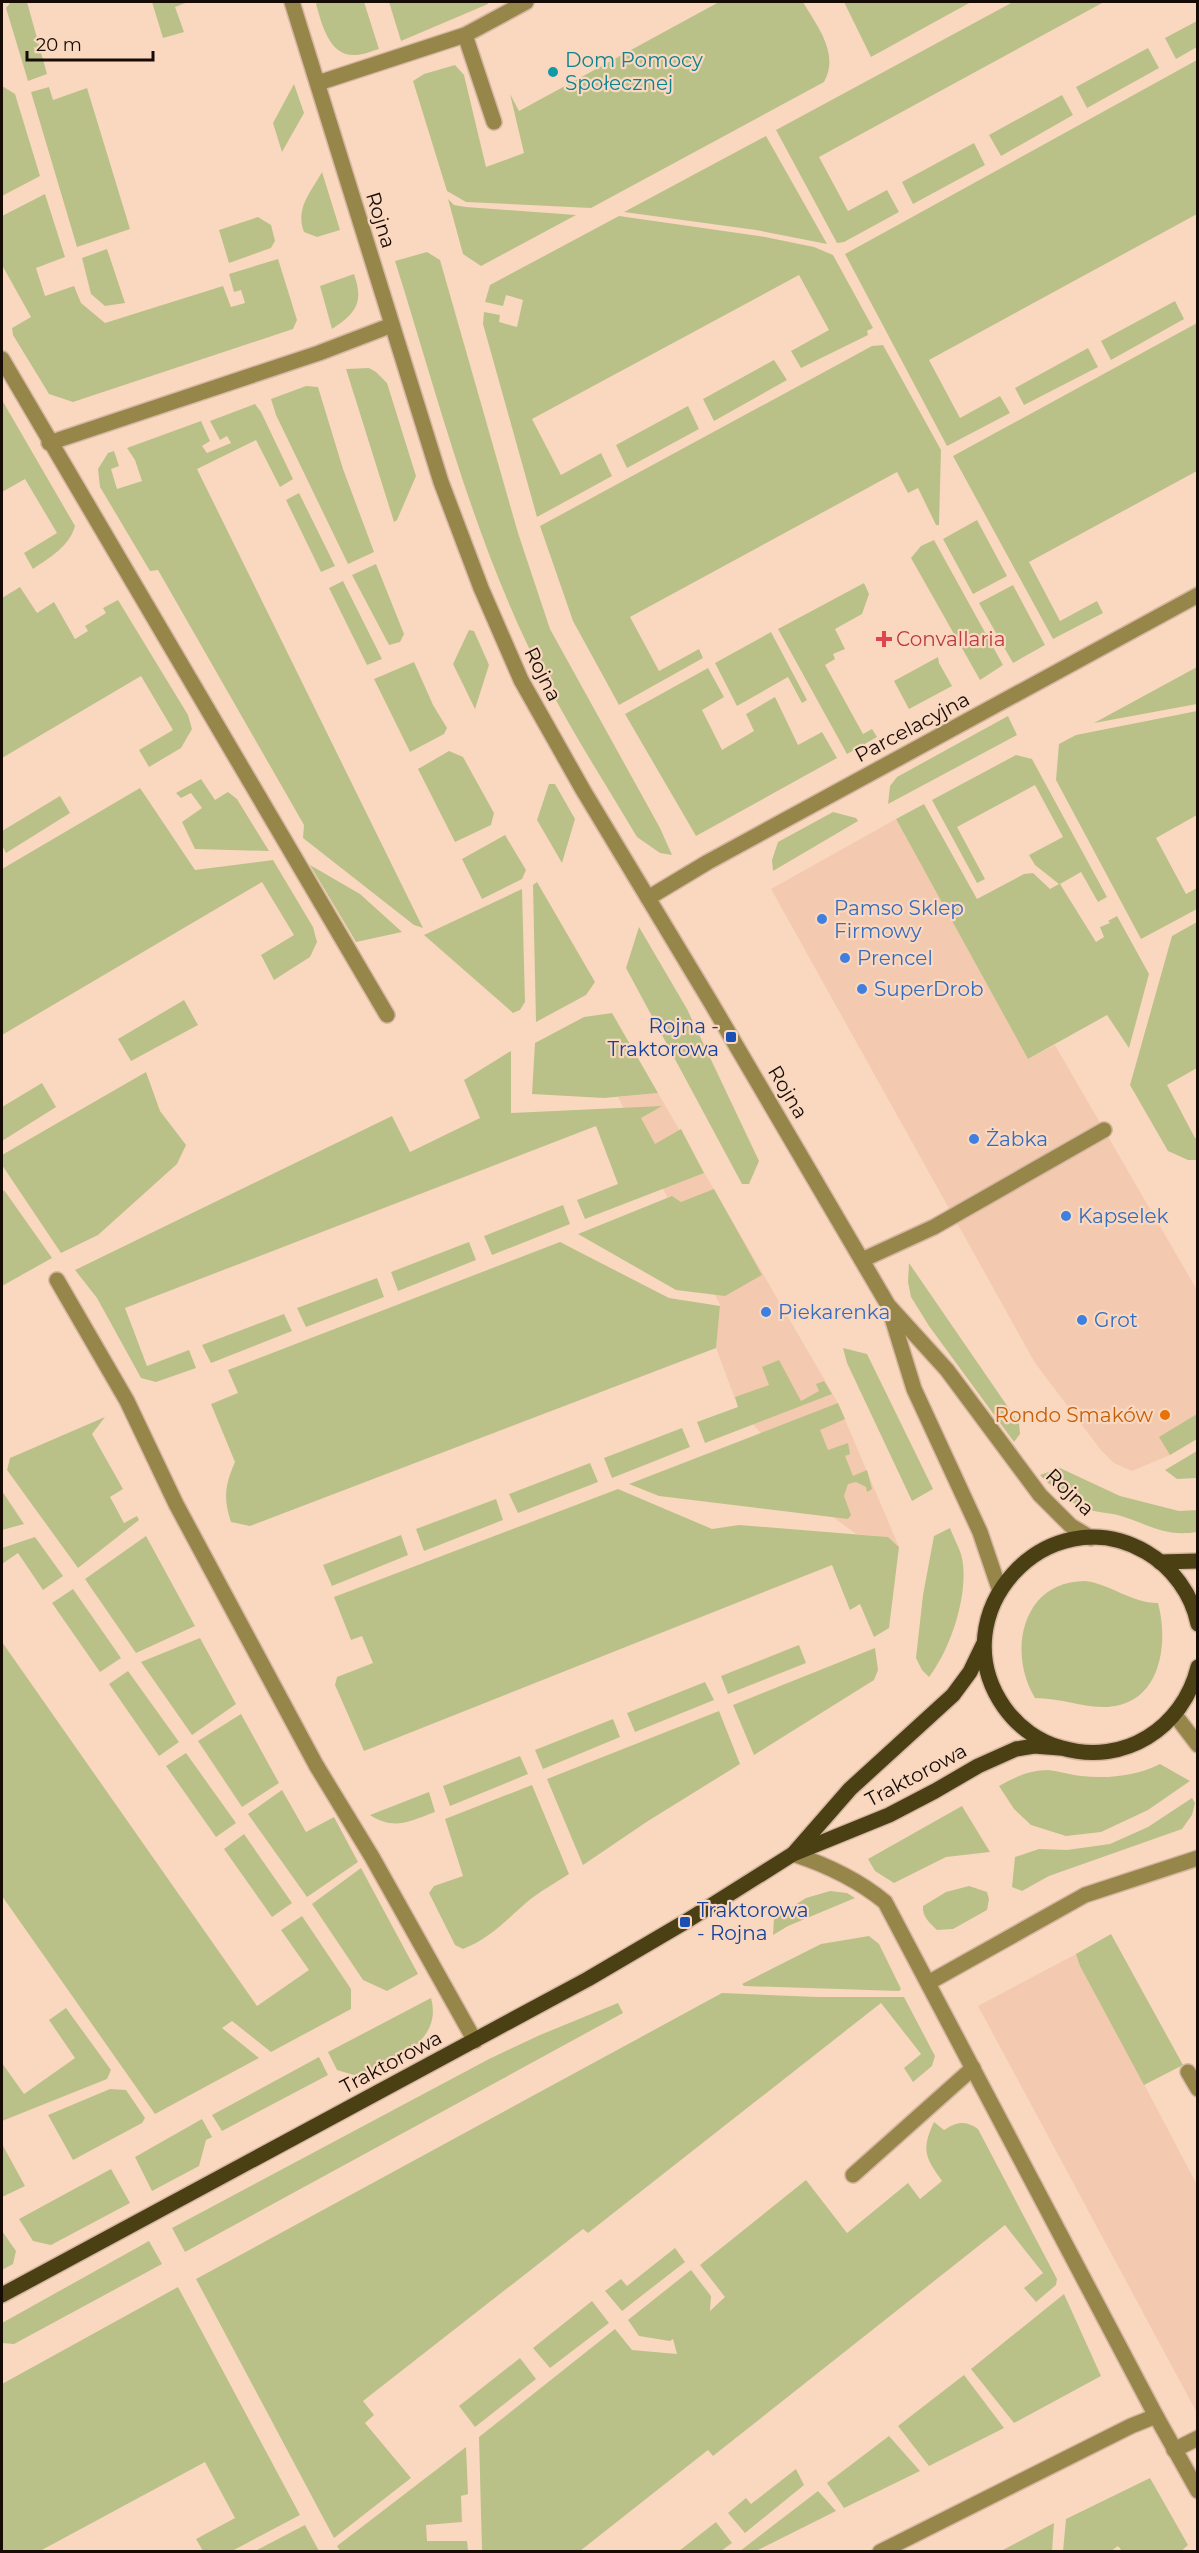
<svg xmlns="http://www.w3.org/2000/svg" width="1199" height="2553" viewBox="0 0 1199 2553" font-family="Montserrat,sans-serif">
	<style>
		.built { fill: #f3caaf }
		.green { fill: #bac188 }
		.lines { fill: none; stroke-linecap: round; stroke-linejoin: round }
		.minor-casing { stroke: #d6b7a2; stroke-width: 18 }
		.major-casing { stroke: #d6b7a2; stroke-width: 18 }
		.minor { stroke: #97864a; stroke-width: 15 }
		.major { stroke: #4b3f14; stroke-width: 15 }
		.culture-dot { fill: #0f9aa8; stroke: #fad8c0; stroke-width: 2 }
		.health-dot { fill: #e0444e; stroke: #fad8c0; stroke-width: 2 }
		.shop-dot { fill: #3f7fe0; stroke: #fad8c0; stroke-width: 2 }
		.transit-dot { fill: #1a4fb4; stroke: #fad8c0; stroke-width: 2 }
		.food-dot { fill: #e8710a; stroke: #fad8c0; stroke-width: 2 }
		.labels { text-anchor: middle; stroke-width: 4.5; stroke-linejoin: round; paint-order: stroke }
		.culture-label { font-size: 20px; fill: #0d838f; stroke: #fad8c0; text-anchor: start }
		.street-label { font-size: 20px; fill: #170c05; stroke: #fad8c0 }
		.health-label { font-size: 20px; fill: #be3a42; stroke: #fad8c0; text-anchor: start }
		.shop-label { font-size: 20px; fill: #366cbe; stroke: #fad8c0; text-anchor: start }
		.transit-label { font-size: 20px; fill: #164399; stroke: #fad8c0; text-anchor: end }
		.food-label { font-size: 20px; fill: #c56008; stroke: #fad8c0; text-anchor: end }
	</style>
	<rect width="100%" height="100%" fill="#fad8c0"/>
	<g class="built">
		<polygon points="896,819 1028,1059 1055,1045 1197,1290 1197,1438 1170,1455 1132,1471 1114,1463 1100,1449 1035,1363 771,889"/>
		<polygon points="658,1093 838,1403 899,1547 888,1537 856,1534 833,1517 738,1407 716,1348 720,1305 618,1097"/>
		<polygon points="1076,1954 1197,2185 1197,2413 978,2006"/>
	</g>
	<g class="green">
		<polygon points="11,2 27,2 47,74 28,81 6,8"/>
		<polygon points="152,2 188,2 175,7 184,32 163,38"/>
		<path d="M 317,2 L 364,2 L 379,49 C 372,51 363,55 356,55 C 329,57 322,24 316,4 Z"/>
		<polygon points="389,2 487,2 488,4 401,41"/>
		<path d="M 719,2 L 803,2 C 817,26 840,54 824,82 L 591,208 L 466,202 L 447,191 L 413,81 L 424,74 L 455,65 L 464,75 L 486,167 L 524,153 L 510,94 L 519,111 Z"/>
		<polygon points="844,2 971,2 871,57"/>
		<polygon points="1013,2 1104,2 819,157 848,211 887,190 899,212 844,242 837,243 776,130"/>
		<polygon points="1197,21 1197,47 1176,59 1165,38"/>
		<polygon points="1148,48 1159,68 1087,108 1076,87"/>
		<polygon points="1197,60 1197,214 929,360 960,418 1000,396 1010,413 947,446 845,254"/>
		<polygon points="294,84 304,113 282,152 273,123"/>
		<polygon points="2,86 15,94 40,176 2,196"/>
		<polygon points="49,87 53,100 87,88 130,229 77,247 31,92"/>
		<polygon points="1062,95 1073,115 1001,156 989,135"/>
		<polygon points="766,136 827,244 756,230 624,212"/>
		<polygon points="974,143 985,165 913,204 902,182"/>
		<path d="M 322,172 L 340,230 L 317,237 L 304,232 C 295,208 311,192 322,172 Z"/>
		<polygon points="45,194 65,257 36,268 45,296 74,286 81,303 105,323 223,286 231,307 245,303 241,290 234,292 229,274 278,259 297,320 293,329 73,402 49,394 13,335 12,328 31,317 2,265 2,216"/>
		<polygon points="448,199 454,205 466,207 576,215 481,266 463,254"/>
		<polygon points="619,216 765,237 814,247 833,255 873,328 867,331 868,335 801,368 791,351 829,330 799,275 532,419 561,475 601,453 612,476 537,517 483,324 484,312 500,315 499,322 517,327 523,300 506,295 503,306 485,302 490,285"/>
		<polygon points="258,217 271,225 275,241 271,248 229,263 219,230"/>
		<polygon points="107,249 125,303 105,306 91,294 82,258"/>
		<path d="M 427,252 L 440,260 L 518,533 L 550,629 L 660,828 L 672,855 L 660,853 L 637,837 C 600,775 560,713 529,648 C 470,525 436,391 395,261 Z"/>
		<path d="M 354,274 C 364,303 356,313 332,329 L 320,286 Z"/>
		<polygon points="1175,301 1184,319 1111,360 1101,341"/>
		<polygon points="1197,323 1197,471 1029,562 1060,621 1097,601 1103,613 1053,639 953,456"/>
		<polygon points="883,345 941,450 939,525 936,525 918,488 908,493 897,472 630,617 659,671 699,649 703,658 619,705 573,621 540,526 872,346"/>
		<polygon points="1088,348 1098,367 1024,405 1015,388"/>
		<polygon points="774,360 787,380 714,421 703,399"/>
		<polygon points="369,368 376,372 387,383 416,476 397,520 394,522 346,369"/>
		<polygon points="306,386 318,387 343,469 374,552 348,564 276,415 271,399"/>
		<path d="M 2,400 L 75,526 C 69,547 50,557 33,569 L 24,553 L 57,533 L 25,479 L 2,492 Z"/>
		<polygon points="255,404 261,412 293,479 280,487 256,440 197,469 423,928 414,925 303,838 304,825 158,570 150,571 100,487 98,469 108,453 114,451 119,466 111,469 117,489 142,481 135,460 127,448 201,421 210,441 202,446 207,453 231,443 227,436 220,440 210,421"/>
		<polygon points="688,406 699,429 627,468 616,445"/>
		<polygon points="299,493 335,566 321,572 286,500"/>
		<polygon points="977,520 1007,576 973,594 943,539"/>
		<polygon points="934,540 1003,665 980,680 911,558 921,546"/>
		<polygon points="376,564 404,634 400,642 389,645 352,575"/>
		<polygon points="343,581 382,659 367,665 329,588"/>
		<polygon points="864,583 869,594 862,614 835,629 845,649 833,654 835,659 825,665 863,734 872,729 877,737 847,754 778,629"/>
		<polygon points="1013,585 1045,645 1013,663 979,603"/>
		<polygon points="20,587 37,613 54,602 75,639 88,631 85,626 106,613 103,608 118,600 188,715 192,729 181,748 149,767 139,750 173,730 141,676 2,758 2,598"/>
		<polygon points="469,630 474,631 489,665 475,709 453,664"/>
		<polygon points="771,632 807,700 802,703 788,677 737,706 715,663"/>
		<polygon points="938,657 939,663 952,686 909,709 894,681"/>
		<polygon points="414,662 433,705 447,728 444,734 410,752 374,679"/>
		<polygon points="1197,667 1197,704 1094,723"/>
		<polygon points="708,668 724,697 702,710 722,750 754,731 746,714 775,697 798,745 822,732 837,758 696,836 625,714"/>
		<polygon points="1197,711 1197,815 1156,838 1186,894 1197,888 1197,909 1141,939 1056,780 1059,744 1076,735"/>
		<polygon points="1008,716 1017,735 888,804 890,786 897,777"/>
		<polygon points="449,751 463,757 494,813 491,825 455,842 418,769"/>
		<polygon points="1016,755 1032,759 1107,897 1098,902 1081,872 1060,884 1096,942 1104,937 1100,927 1110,923 1108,921 1117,916 1149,974 1129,1048 1107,1015 1028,1059 896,819 924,804 977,899 1024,874 1033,873 1050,889 1059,884 1035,865 1029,855 1063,837 1035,785 957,827 985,879 977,883 932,800"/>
		<polygon points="201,779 215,800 228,792 237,799 269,851 195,849 182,822 202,808 191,793 181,798 176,793"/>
		<polygon points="549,784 555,784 575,819 562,863 537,820"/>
		<polygon points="140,788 195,870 273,860 313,927 317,942 310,957 274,980 261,955 294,935 262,882 2,1035 2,869"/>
		<polygon points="60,796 70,813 6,853 2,845 2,831"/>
		<polygon points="833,812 856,818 858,821 773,871 772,860 778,842"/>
		<polygon points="505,835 526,870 522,879 482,899 462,859"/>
		<polygon points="310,865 360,894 402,932 356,942"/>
		<polygon points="537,882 595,982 586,995 536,1022 533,885"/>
		<polygon points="522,889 525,1002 520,1010 513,1013 424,935"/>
		<polygon points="1197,922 1197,1068 1167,1085 1195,1138 1197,1138 1197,1160 1188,1160 1168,1151 1130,1085 1172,936"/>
		<polygon points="639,927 687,1009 759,1161 749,1184 742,1184 626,968"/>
		<polygon points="184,1000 198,1025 131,1061 118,1039"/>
		<polygon points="612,1013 658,1093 604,1098 532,1094 535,1043 584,1017"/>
		<polygon points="511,1051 511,1113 662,1106 641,1118 655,1144 681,1129 704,1173 585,1219 577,1200 618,1184 596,1126 125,1308 147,1366 189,1350 196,1368 156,1382 141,1378 97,1298 75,1270 392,1116 410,1152 480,1118 464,1080"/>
		<polygon points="146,1072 160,1111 186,1145 177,1164 98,1235 61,1253 2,1165 2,1155"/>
		<polygon points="42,1083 56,1107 2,1141 2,1107"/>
		<polygon points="714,1189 762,1275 725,1296 676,1290 578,1234 672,1196 681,1202"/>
		<polygon points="4,1190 52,1258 2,1286 2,1194"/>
		<polygon points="563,1205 570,1224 492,1255 484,1236"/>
		<polygon points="469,1242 476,1260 398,1291 391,1272"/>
		<path d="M 560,1242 L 669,1298 L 720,1306 L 716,1348 L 250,1526 L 231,1522 C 223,1498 225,1485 235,1462 L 211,1404 L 238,1393 L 228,1370 Z"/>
		<polygon points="909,1263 1019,1423 1020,1434 1014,1442 929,1326 911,1297 908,1282"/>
		<polygon points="377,1278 384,1297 306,1327 297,1308"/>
		<polygon points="284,1314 292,1331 211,1363 202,1345"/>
		<polygon points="843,1348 867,1354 933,1489 912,1501 847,1363"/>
		<polygon points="779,1360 801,1401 819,1391 816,1384 824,1381 832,1394 705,1443 697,1422 738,1407 735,1397 769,1385 762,1367"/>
		<polygon points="838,1403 845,1419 820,1430 828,1450 848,1443 850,1454 845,1456 853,1476 867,1470 872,1489 867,1492 866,1487 856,1482 848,1484 844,1496 851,1515 848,1519 659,1496 629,1484"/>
		<polygon points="1197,1414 1197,1439 1170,1455 1159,1437"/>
		<polygon points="105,1417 92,1434 123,1489 110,1497 124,1523 137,1516 139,1520 78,1568 7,1470 10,1458"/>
		<polygon points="682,1428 690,1447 612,1478 604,1458"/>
		<polygon points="1197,1451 1197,1478 1177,1479 1165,1470"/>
		<polygon points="590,1463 598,1482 518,1513 509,1494"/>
		<path d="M 1060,1468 L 1120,1496 L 1179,1511 L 1197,1510 L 1197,1532 C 1164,1537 1150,1525 1121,1516 C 1112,1513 1103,1513 1094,1511 C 1073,1507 1054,1489 1040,1475 Z"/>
		<polygon points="618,1489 712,1529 739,1525 888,1537 899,1547 889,1628 874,1637 860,1604 850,1610 832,1565 364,1751 335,1685 337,1677 373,1663 362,1636 351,1640 334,1597"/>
		<polygon points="2,1491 24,1524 2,1530"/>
		<polygon points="496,1499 503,1520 424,1551 416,1529"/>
		<path d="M 950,1528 C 953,1537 958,1545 961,1554 C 971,1589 951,1649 929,1677 L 922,1670 L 916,1658 L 923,1595 L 934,1536 Z"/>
		<polygon points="401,1535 408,1555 332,1586 323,1565"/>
		<polygon points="146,1536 195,1626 136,1653 85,1579"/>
		<polygon points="35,1537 63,1576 43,1590 18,1553 2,1564 2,1548"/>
		<path d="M 1085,1581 C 1111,1584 1131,1603 1158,1603 C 1169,1643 1161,1704 1108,1707 C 1084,1708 1060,1698 1035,1698 C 1007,1652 1022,1581 1085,1581 Z"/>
		<polygon points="73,1589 121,1658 100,1672 52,1603"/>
		<polygon points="200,1638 236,1704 192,1735 141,1662"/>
		<polygon points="2,1642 257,2006 309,1970 281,1930 302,1916 351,1989 351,2009 271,2052 232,2021 222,2028 259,2058 155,2114 2,1896"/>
		<polygon points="799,1645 806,1663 728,1694 721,1676"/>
		<polygon points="875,1648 878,1670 874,1680 754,1755 733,1705"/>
		<polygon points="128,1671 179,1742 159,1756 109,1684"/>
		<polygon points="705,1682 714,1700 635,1732 627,1713"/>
		<polygon points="719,1711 740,1764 648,1821 583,1865 547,1779"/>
		<polygon points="241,1714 279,1783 242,1807 198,1741"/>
		<polygon points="613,1719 620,1737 543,1769 535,1750"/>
		<polygon points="186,1753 236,1823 216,1837 166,1766"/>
		<polygon points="520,1756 528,1774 450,1806 443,1786"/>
		<path d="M 1160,1764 L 1190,1781 L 1148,1810 L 1101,1832 L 1066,1836 L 1031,1825 L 1014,1809 L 999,1786 C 1015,1777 1030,1770 1048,1770 C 1059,1771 1070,1775 1081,1776 C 1108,1779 1136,1776 1160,1764 Z"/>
		<path d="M 532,1785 L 569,1874 C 555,1883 539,1892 527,1902 C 505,1921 491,1938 463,1949 L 455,1945 L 429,1893 L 434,1886 L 463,1876 L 445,1819 Z"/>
		<polygon points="282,1790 306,1832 334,1817 358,1862 307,1897 248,1814"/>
		<path d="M 429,1792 L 435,1812 C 410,1821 395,1831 370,1815 Z"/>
		<polygon points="1192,1798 1195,1803 1192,1815 1182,1829 1049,1876 1022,1891 1012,1887 1015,1857 1039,1849 1067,1850 1110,1844 1148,1827"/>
		<polygon points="962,1806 990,1852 946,1857 894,1883 875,1871 868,1859"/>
		<polygon points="244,1834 292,1903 272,1917 224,1849"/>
		<polygon points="361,1868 418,1974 387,1991 363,1980 312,1904"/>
		<path d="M 969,1886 L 987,1892 L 989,1899 L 987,1910 L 953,1929 L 937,1930 C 930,1923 922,1917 923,1906 L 946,1892 Z"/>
		<polygon points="830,1891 847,1893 855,1898 788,1926 773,1935 774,1918 806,1898"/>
		<polygon points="1111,1934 1183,2065 1144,2085 1080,1966 1076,1954"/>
		<polygon points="869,1936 879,1944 901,1989 899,1991 744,1986 742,1984 821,1944"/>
		<polygon points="722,1993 818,1997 904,1997 935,2056 932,2066 913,2082 904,2068 921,2054 881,2003 588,2233 583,2229 363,2401 374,2415 365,2423 411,2478 334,2538 196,2279"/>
		<path d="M 431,1998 C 443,2042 395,2058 364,2078 L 337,2070 L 328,2052 Z"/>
		<polygon points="618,2003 623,2013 185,2252 172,2228 489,2059 540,2035"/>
		<polygon points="66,2008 111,2070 107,2079 2,2121 2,2063 24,2094 75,2058 49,2020"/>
		<polygon points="319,2057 328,2075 222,2131 212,2115"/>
		<polygon points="110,2089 126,2090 145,2118 142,2123 73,2160 48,2115"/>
		<polygon points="202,2119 212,2137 206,2140 199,2166 152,2191 135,2157"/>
		<path d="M 934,2122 L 944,2130 C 957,2122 965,2120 978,2129 L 1057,2279 L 1056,2285 L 1036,2302 L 1024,2288 L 1043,2273 L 1005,2225 L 713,2456 L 708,2450 L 580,2551 L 482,2551 L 479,2437 L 615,2329 L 632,2350 L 677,2354 L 673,2339 L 670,2341 L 639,2336 L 628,2320 L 691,2270 L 711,2296 L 710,2311 L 725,2297 L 700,2265 L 806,2180 L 847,2233 L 908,2183 L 920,2199 L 942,2181 C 925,2157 921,2150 934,2122 Z"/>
		<polygon points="2,2144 25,2186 2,2197"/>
		<polygon points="111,2169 130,2203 51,2245 33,2241 19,2219"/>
		<polygon points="2,2231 16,2251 13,2264 2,2270"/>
		<polygon points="149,2241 162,2264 14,2344 2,2343 2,2323"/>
		<polygon points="675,2248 685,2262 622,2311 605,2291 621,2279 627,2286"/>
		<polygon points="178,2287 300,2515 232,2551 203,2551 196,2539 235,2518 205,2462 40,2551 2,2551 2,2384"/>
		<polygon points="1064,2294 1101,2376 1014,2423 971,2369"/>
		<polygon points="592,2301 609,2323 550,2368 533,2348"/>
		<polygon points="520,2358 536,2379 475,2427 459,2406"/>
		<polygon points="964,2375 1004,2428 929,2466 898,2426"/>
		<polygon points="889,2436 920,2471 844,2508 827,2483"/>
		<polygon points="466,2447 468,2494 461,2496 462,2522 426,2525 427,2541 467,2541 468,2551 340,2551 337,2546"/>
		<polygon points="796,2469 804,2485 745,2533 728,2513 746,2498 751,2504"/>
		<polygon points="1150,2478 1188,2545 1180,2552 1122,2551 1118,2546 1111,2551 1063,2551 1066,2519"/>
		<polygon points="818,2491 836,2511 756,2551 740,2551"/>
		<polygon points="716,2522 732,2543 721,2551 679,2551"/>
		<polygon points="1054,2523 1052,2551 1001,2551"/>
		<polygon points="305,2525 319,2551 255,2551"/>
	</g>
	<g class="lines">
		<g class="minor-casing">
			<g id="minor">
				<polyline points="292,2 441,482 481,588 521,680 583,790 710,1001 888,1305 947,1370 1040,1495 1071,1526 1091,1538"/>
				<polyline points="465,35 494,122"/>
				<polyline points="318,83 465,35 526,2"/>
				<polyline points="2,359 387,1015"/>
				<polyline points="49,443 319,353 392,325"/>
				<polyline points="648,898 708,862 1198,595"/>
				<polyline points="862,1260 934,1227 1104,1130"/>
				<polyline points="57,1280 127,1401 176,1504 316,1765 372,1857 475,2041"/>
				<polyline points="890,1311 914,1389 980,1532 1000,1591"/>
				<polyline points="1175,1715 1198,1745"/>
				<path d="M 793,1854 C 827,1865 857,1879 885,1902 L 1156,2416 L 1198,2491"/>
				<polyline points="928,1983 1085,1895 1198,1858"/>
				<polyline points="1188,2072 1198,2089"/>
				<polyline points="853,2175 973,2068"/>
				<polyline points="1174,2450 1198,2438"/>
				<polyline points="880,2552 1131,2426 1156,2416"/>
			</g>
		</g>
		<g class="major-casing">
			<g id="major">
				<polyline points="1160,1562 1198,1561"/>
				<path d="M 1198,1624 C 1192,1594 1172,1567 1146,1552 C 1047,1495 939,1614 1004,1707 C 1018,1727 1039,1742 1062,1748 C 1124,1766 1183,1728 1198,1667"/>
				<polyline points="795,1852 850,1789 953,1695 970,1672 983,1645"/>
				<polyline points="2,2295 588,1979 685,1922 793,1854 889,1815 935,1791 978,1766 1016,1749 1034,1746 1060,1748"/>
			</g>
		</g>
		<use href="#minor" class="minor"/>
		<use href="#major" class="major"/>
	</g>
	<circle class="culture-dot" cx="553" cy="72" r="6"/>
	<path class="health-dot" d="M881 630h6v6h6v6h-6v6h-6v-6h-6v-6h6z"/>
	<g class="shop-dot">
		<circle cx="822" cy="919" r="6"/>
		<circle cx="845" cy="958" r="6"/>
		<circle cx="862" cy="989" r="6"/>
		<circle cx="974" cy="1139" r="6"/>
		<circle cx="1066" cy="1216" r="6"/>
		<circle cx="766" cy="1312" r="6"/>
		<circle cx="1082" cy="1320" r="6"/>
	</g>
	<g class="transit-dot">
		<rect x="725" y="1031" width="12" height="12" rx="3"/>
		<rect x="679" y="1916" width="12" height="12" rx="3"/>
	</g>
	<circle class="food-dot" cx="1165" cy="1415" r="6"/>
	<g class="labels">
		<g class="culture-label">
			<text x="565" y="67">Dom Pomocy<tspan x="565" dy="23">Społecznej</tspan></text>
		</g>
		<g class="street-label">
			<text transform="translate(381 220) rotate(73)" y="7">Rojna</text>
			<text transform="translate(543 674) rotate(63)" y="7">Rojna</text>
			<text transform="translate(912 727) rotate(-28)" y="7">Parcelacyjna</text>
			<text transform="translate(788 1092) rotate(59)" y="7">Rojna</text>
			<text transform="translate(1070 1492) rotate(44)" y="7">Rojna</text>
			<text transform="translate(916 1775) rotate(-28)" y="7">Traktorowa</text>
			<text transform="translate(391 2062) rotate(-28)" y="7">Traktorowa</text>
		</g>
		<g class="health-label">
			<text x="896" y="646">Convallaria</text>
		</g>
		<g class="shop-label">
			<text x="834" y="915">Pamso Sklep<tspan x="834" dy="23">Firmowy</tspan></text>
			<text x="857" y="965">Prencel</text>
			<text x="874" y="996">SuperDrob</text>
			<text x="986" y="1146">Żabka</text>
			<text x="1078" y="1223">Kapselek</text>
			<text x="778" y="1319">Piekarenka</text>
			<text x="1094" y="1327">Grot</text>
		</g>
		<g class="transit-label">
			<text x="719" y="1033">Rojna -<tspan x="719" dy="23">Traktorowa</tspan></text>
			<text x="697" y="1917" text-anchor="start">Traktorowa<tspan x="697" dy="23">- Rojna</tspan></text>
		</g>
		<g class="food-label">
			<text x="1153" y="1422">Rondo Smaków</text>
		</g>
	</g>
	<rect width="1199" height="2553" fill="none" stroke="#170c05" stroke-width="6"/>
	<path d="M27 51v9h126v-9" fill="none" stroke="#170c05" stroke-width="3"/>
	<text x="36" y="51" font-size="18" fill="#170c05" stroke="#fad8c0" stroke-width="4.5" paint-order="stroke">20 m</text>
</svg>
